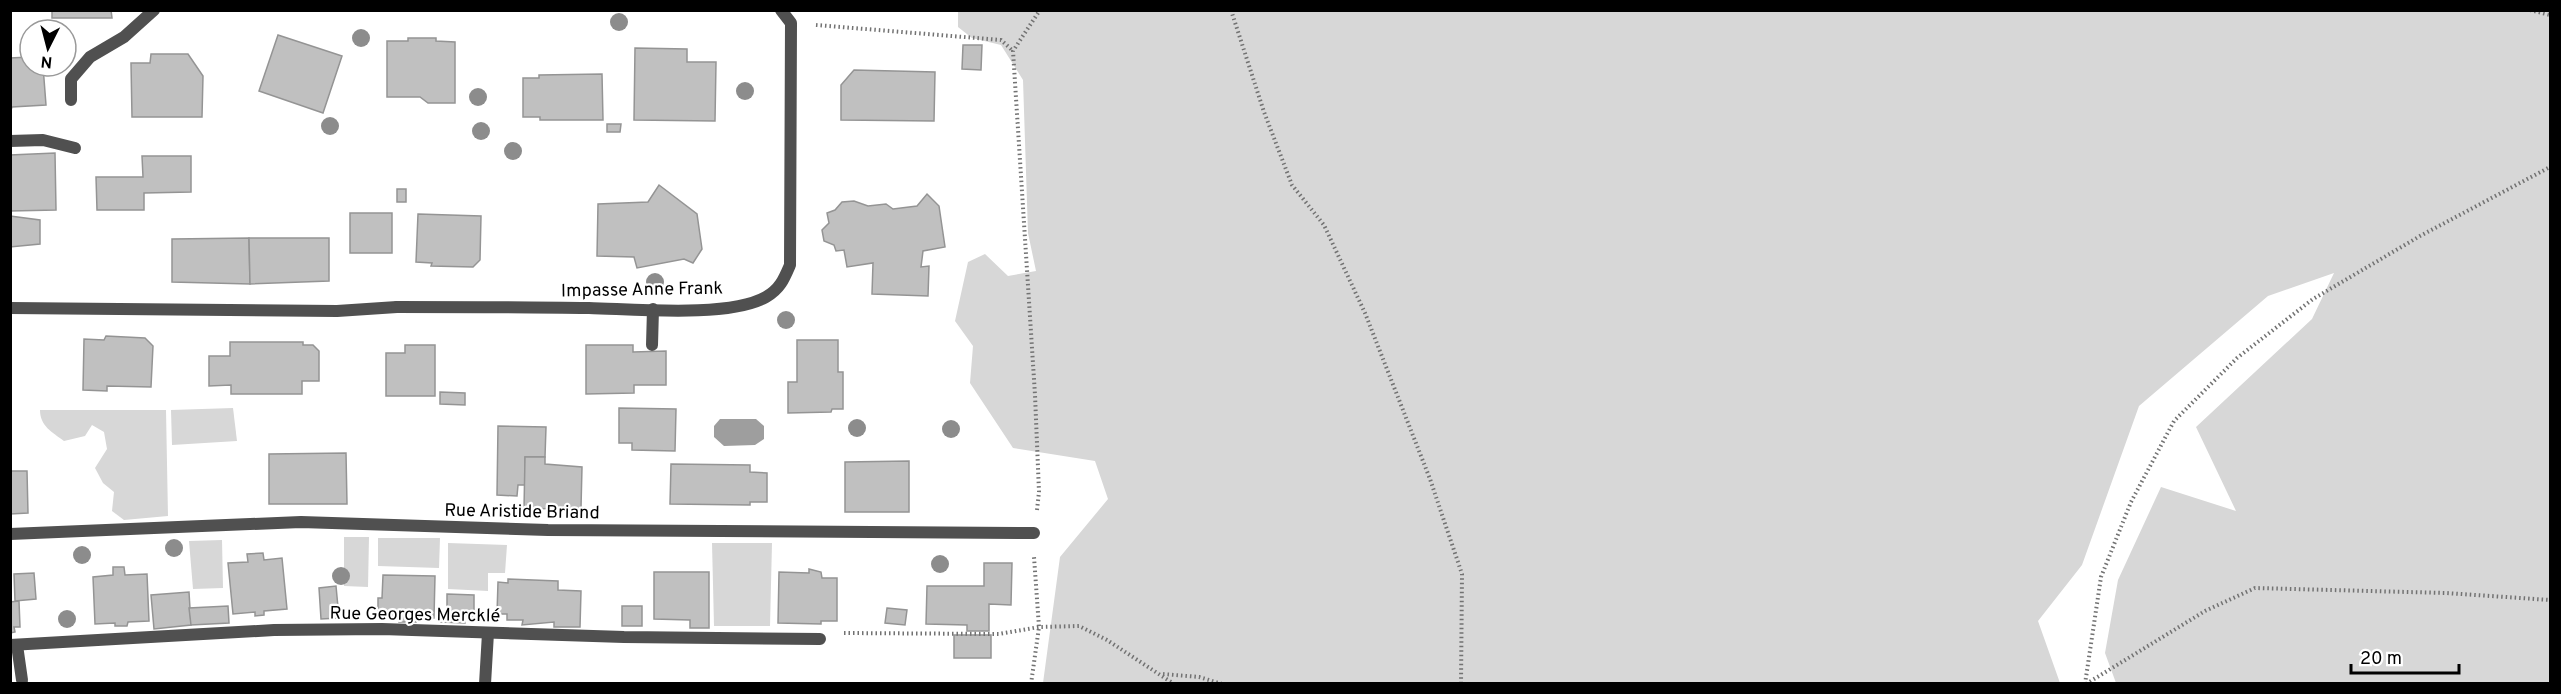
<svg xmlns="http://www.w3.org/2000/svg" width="2561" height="694" viewBox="0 0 2561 694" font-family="Overpass,sans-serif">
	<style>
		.green { fill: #d7d7d7 }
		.water { fill: #9e9e9e }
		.building { fill: #c0c0c0; stroke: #949494; stroke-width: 1.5 }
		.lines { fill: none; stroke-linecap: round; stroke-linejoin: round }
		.path { stroke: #727272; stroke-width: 4; stroke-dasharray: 1.5 3; stroke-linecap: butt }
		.service { stroke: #505050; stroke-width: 12 }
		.minor { stroke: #505050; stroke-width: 12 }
		.tree { fill: #8c8c8c }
		.labels { text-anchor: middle; stroke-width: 4.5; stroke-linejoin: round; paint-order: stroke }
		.street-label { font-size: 18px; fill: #000; stroke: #fff }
	</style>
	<rect width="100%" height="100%" fill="#fff"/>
	<g class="green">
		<polygon points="958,11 2550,11 2550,683 2116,683 2105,653 2118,580 2161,487 2236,511 2196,427 2312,319 2334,273 2268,296 2139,406 2082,565 2038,621 2060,683 1043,683 1060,557 1108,499 1095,461 1013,448 970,383 973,346 955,321 968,262 985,254 1008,276 1036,271 1028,233 1023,80 1001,45 972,38 958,27"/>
		<polygon points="233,408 237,441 172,445 171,410"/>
		<path d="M 40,410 L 166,410 L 168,516 L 124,520 L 112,511 L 114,492 L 103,483 L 95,468 L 107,449 L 104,432 L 92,425 L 85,436 L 64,441 C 52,432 40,426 40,410 Z"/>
		<polygon points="344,537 369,537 368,587 344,586"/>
		<polygon points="378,538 440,538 439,568 378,566"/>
		<polygon points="222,540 223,588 193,589 189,541"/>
		<polygon points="448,543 507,545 505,573 488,573 488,591 448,589"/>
		<polygon points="712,543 772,543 770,626 714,626"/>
	</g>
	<polygon class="water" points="720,419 756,419 764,426 764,439 755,445 724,446 714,437 714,426"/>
	<g class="building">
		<polygon points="52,10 111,10 112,18 52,18"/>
		<polygon points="278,35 342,56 323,113 259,91"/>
		<polygon points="408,38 436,38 436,41 455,42 455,103 428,103 420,97 387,97 387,41 408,41"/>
		<polygon points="963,45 982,45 981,70 962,69"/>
		<polygon points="635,48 687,49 687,62 716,62 715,121 634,120"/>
		<polygon points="151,54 188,54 203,76 202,117 132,117 131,63 150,63"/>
		<polygon points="30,57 30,66 43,66 46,105 12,107 10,113 10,58"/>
		<polygon points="854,70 935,72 934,121 841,120 841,85"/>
		<polygon points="602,74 603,120 540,120 540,117 523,117 523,78 539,78 539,75"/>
		<polygon points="607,124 621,124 620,132 607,132"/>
		<polygon points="55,153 56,210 10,211 10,155"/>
		<polygon points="142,156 191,156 191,192 144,193 144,210 97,210 96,177 143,177"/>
		<polygon points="659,185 697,214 702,249 693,263 684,259 637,268 634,257 597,256 598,204 648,202"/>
		<rect x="397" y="189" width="9" height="13"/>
		<polygon points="927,194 939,206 945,247 923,251 921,267 929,266 928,296 872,294 873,263 847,267 844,250 836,251 834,245 824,241 822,230 829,223 827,213 835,210 842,202 854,201 868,206 886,204 893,209 917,206"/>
		<rect x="350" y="213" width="42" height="40"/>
		<polygon points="418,214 481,216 480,260 473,267 431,266 432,263 416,262"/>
		<polygon points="10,216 40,220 40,244 10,247"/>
		<polygon points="249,238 250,284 172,282 172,239"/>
		<polygon points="249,238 329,238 329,281 250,284"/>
		<polygon points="106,336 145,338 153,346 151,387 107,386 107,391 83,390 84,339 104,340"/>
		<polygon points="797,340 838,340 838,372 843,372 843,409 832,409 831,412 788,413 788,382 797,382"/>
		<polygon points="230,342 303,342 303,345 313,345 319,351 319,381 302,381 302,394 231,394 231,385 209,386 209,356 230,356"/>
		<polygon points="405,345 435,345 435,396 386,396 386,353 405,353"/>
		<polygon points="586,345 633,345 633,352 666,351 666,385 634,385 634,393 586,394"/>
		<polygon points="440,392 465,393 465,405 440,404"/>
		<polygon points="619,408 676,409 675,451 632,450 632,443 619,443"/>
		<polygon points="498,426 546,427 545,457 525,457 525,485 518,485 517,496 497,495"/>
		<polygon points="346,453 347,504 269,504 269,454"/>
		<polygon points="525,457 545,457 545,464 582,467 581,508 524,509"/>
		<polygon points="909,461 909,512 845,512 845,462"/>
		<polygon points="671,464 750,465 750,472 767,473 767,502 750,502 750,505 670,504"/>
		<polygon points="10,471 27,471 28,513 10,514"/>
		<polygon points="263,553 264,560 282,558 287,609 264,611 264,615 255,616 255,612 233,614 228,563 248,562 247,554"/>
		<polygon points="984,563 1012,563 1011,605 989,604 989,631 967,631 967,625 926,624 927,586 984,586"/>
		<polygon points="113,567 124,567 125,575 147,574 149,621 128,622 127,626 115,626 115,623 95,624 93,577 113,575"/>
		<polygon points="809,569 821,572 822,578 837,578 837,621 821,621 821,624 778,623 779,572 809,573"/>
		<polygon points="654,572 709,572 709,628 690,628 690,620 654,619"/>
		<polygon points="34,573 36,599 15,601 14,574"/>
		<polygon points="383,575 435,576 434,618 416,617 416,622 399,622 399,617 381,617 381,613 378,612 378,598 382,598"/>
		<polygon points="508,579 558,581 558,590 581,591 580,627 554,627 554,622 522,625 523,620 507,620 507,614 497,614 498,582 508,583"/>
		<polygon points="336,586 339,618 321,619 319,588"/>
		<polygon points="189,592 191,625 154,629 151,595"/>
		<polygon points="447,594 474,595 474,616 465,616 465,623 441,622 441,616 447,616"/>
		<polygon points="19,601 20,627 14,627 15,632 10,633 10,602"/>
		<polygon points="228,606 229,623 191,625 189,608"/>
		<rect x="622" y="606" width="20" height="20"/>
		<polygon points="887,608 907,610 905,625 885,623"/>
		<rect x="954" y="635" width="37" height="23"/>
	</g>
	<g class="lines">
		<g class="path">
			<polyline points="1231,10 1264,112 1292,185 1324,225 1365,313 1430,479 1462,574 1461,684"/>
			<polyline points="2530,10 2550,15"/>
			<polyline points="816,25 1001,40 1013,51"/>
			<polyline points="1037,510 1039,492 1035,395 1013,51 1040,10"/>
			<polyline points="844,633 999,634 1039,627 1079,626 1107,640 1174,684"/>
			<polyline points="1163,674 1199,677 1222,684"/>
			<polyline points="1031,684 1039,627 1034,557"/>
			<polyline points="2085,684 2101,577 2131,502 2174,421 2237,358 2313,299 2420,236 2550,167"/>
			<polyline points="2086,684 2205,611 2255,588 2446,593 2550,600"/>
		</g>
		<g class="service">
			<polyline points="71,100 71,79 90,57 124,37 154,10"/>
			<polyline points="10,141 43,140 75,148"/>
			<polyline points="10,308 337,311 397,307"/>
			<polyline points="652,345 653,309"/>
			<polyline points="17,645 22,680"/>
			<polyline points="485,684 488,633"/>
		</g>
		<g class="minor">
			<path d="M 397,307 C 461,307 525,307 589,308 C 634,309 729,318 766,297 C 780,289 784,279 790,265 L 791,23 L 781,10"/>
			<polyline points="10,534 301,522 548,530 1034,533"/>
			<polyline points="10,645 274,630 382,629 624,637 820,639"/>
		</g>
	</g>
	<g class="tree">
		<circle cx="619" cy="22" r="9"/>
		<circle cx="361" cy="38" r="9"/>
		<circle cx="745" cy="91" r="9"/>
		<circle cx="478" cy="97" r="9"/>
		<circle cx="330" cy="126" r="9"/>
		<circle cx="481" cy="131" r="9"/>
		<circle cx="513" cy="151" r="9"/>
		<circle cx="655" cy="282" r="9"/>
		<circle cx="786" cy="320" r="9"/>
		<circle cx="857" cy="428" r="9"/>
		<circle cx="951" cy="429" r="9"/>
		<circle cx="174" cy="548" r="9"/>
		<circle cx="82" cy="555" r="9"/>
		<circle cx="940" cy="564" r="9"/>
		<circle cx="341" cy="576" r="9"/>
		<circle cx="67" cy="619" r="9"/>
	</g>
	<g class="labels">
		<g class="street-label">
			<text transform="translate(642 289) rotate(-1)" y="6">Impasse Anne Frank</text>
			<text transform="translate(522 511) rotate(1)" y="6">Rue Aristide Briand</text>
			<text transform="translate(415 614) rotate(1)" y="6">Rue Georges Mercklé</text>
		</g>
	</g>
	<rect width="2561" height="694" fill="none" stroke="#000000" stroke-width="24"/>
	<g transform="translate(48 48) rotate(186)"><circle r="28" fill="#ffffff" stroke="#999999" stroke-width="1.5"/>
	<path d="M0-4.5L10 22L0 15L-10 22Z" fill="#000000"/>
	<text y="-9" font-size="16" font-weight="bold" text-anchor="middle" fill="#000000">N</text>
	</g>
	<path d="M2351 664v9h108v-9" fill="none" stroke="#000000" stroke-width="3"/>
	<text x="2360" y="664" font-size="18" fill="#000000" stroke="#ffffff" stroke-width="4.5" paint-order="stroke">20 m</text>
</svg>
